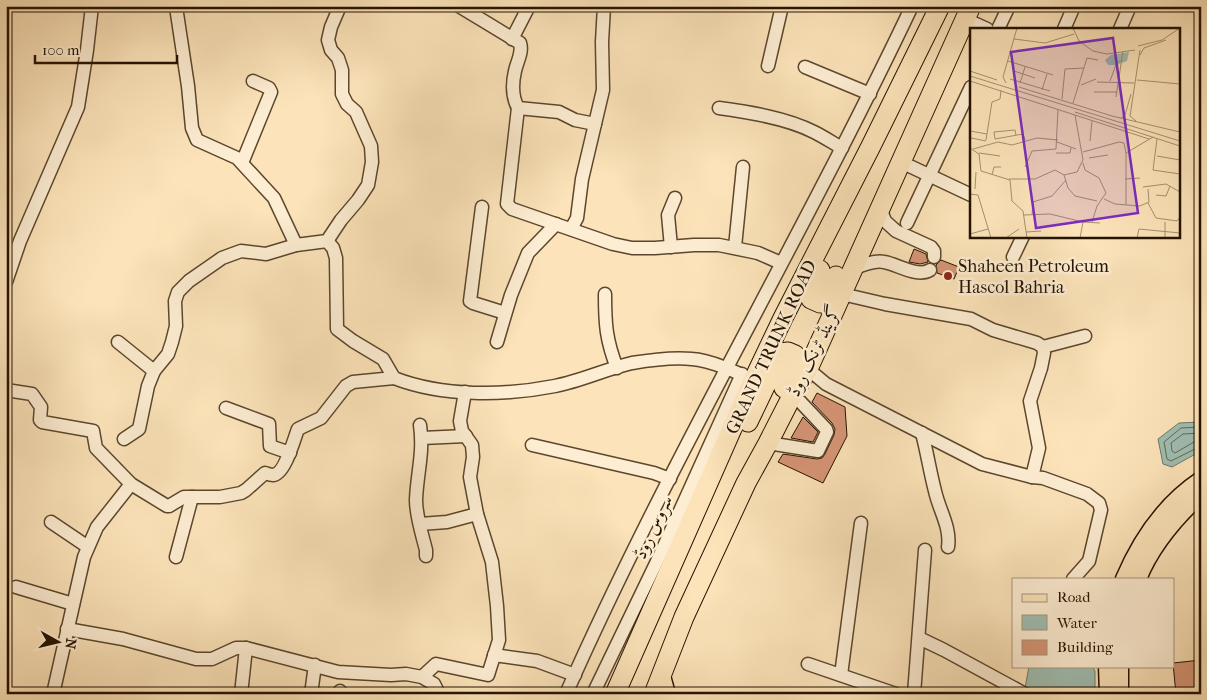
<svg xmlns="http://www.w3.org/2000/svg" width="1207" height="700" viewBox="0 0 1207 700" font-family="'IM FELL French Canon',Amiri,serif">
	<style>
		.water { fill: #9fbeb1; stroke: #6e7a6a }
		.lines { fill: none; stroke-linecap: round; stroke-linejoin: round }
		.shore { stroke: #626858; stroke-width: 1 }
		.building { fill: #d69576; stroke: #251300 }
		.minor-casing { stroke: #5b472e; stroke-width: 15 }
		.major-casing { stroke: #251300; stroke-width: 19 }
		.highway-casing { stroke: #251300; stroke-width: 21 }
		.path { stroke: #251300; stroke-width: 2; stroke-dasharray: 4 2.5; stroke-linecap: butt }
		.minor { stroke: #fdedd2; stroke-width: 12 }
		.major { stroke: #fce3b9; stroke-width: 16 }
		.highway { stroke: #fce3b9; stroke-width: 19 }
		.poi-dot { fill: #8f2418; stroke: #fdedd2; stroke-width: 2 }
		.labels { text-anchor: middle; stroke-width: 5; stroke-linejoin: round; paint-order: stroke }
		.poi-label { font-size: 18px; fill: #251300; stroke: #fdedd2; text-anchor: start }
		.street-label { font-size: 18px; fill: #251300; stroke: #fdedd2 }
		.inset-road { fill: none; stroke: #a6906f; stroke-width: 1 }
		.view { fill: #7b2cbf; fill-opacity: 0.15; stroke: #7b2cbf; stroke-width: 2.5 }
		.inset-edge { fill: none; stroke: #251300; stroke-width: 2.5 }
	</style>
	<rect width="100%" height="100%" fill="#fce3b9"/>
	<filter id="stains"><feTurbulence type="fractalNoise" baseFrequency=".004" numOctaves="4"/><feColorMatrix values="0 0 0 0 .2 0 0 0 0 .09 0 0 0 0 .02 0 0 0 .5 -.17"/></filter>
	<radialGradient id="worn" r=".72"><stop offset=".6" stop-color="#630" stop-opacity="0"/><stop offset="1" stop-color="#630" stop-opacity=".3"/></radialGradient>
	<g class="water">
		<polygon points="1201,422 1201,451 1172,467 1163,464 1158,439 1179,423"/>
		<polygon points="1029,666 1092,666 1095,671 1095,694 1024,694"/>
	</g>
	<g class="lines">
		<g class="shore">
			<polyline points="1201,427 1181,428 1164,442 1167,459 1171,461 1197,448 1201,447"/>
			<polyline points="1201,433 1183,434 1171,443 1172,451 1175,453 1194,442 1201,441"/>
		</g>
	</g>
	<g class="building">
		<polygon points="914,249 926,254 928,262 920,264 909,262"/>
		<polygon points="941,260 959,267 954,279 937,273 936,265"/>
		<polygon points="817,393 845,407 847,436 823,483 778,462 783,454 817,459 822,458 825,454 834,435 835,429 832,423 812,402"/>
		<polygon points="803,417 818,432 813,442 791,438"/>
		<polygon points="1201,660 1201,694 1176,694 1173,663"/>
	</g>
	<g class="lines">
		<g class="minor-casing">
			<g id="minor">
				<polyline points="174,6 176,7 188,86 192,128 197,140 237,158 274,198 296,245"/>
				<path d="M 459,6 L 520,43 C 523,53 517,61 515,71 C 512,84 512,97 518,108 L 507,204 L 512,209 L 613,244 L 632,248 L 655,248 L 694,245 L 719,245 L 758,253 L 781,263"/>
				<polyline points="965,19 987,29"/>
				<polyline points="998,29 1009,6"/>
				<polyline points="1064,29 1074,6"/>
				<polyline points="1120,29 1130,6"/>
				<polyline points="512,39 529,6"/>
				<polyline points="768,66 782,6"/>
				<polyline points="805,67 870,94"/>
				<polyline points="518,108 559,112 575,120 595,124"/>
				<path d="M 719,108 C 749,112 787,118 814,132 C 824,137 833,143 842,148"/>
				<polyline points="901,162 971,195"/>
				<polyline points="242,163 271,92 269,88 253,81"/>
				<polyline points="482,207 470,301 473,303 505,313"/>
				<polyline points="880,208 885,221 896,231 931,247 934,251 934,257"/>
				<polyline points="907,223 971,87"/>
				<polyline points="571,229 577,218 582,179 603,90 602,42 604,6"/>
				<path d="M 327,241 L 333,248 L 336,258 L 337,329 L 353,341 L 383,359 L 394,378 C 443,397 504,396 555,386 C 581,381 606,369 632,363 C 650,360 673,357 692,359 C 709,360 738,372 753,381"/>
				<polyline points="671,247 668,215 675,198"/>
				<polyline points="735,247 743,167"/>
				<polyline points="1013,257 1023,236"/>
				<path d="M 853,269 C 862,265 874,260 884,262 C 897,264 917,278 930,270"/>
				<polyline points="6,282 20,241 78,107 87,50 92,6"/>
				<path d="M 605,294 C 605,324 606,340 617,368"/>
				<polyline points="842,294 885,304 971,319 993,330 1037,343 1043,347 1044,353 1041,368 1030,401 1039,448 1032,477"/>
				<polyline points="118,342 154,371"/>
				<polyline points="497,342 511,295 528,253 556,224"/>
				<polyline points="1043,347 1085,336"/>
				<polyline points="808,369 826,384 982,464 1032,477 1043,478 1087,494 1099,503 1101,510 1089,561 1073,579"/>
				<path d="M 6,390 L 32,394 L 41,407 L 40,420 L 42,422 L 93,431 L 96,448 L 131,484 L 167,506 L 169,506 L 184,497 L 220,497 L 241,493 L 246,490 L 265,473 C 268,474 270,475 273,475 C 285,474 294,439 298,429 L 321,418 L 346,386 L 353,382 L 394,378"/>
				<polyline points="226,408 269,424 270,446 290,453"/>
				<path d="M 420,425 C 424,453 417,473 416,500 C 416,516 422,534 426,550 L 426,556"/>
				<path d="M 922,433 C 927,452 930,472 935,491 C 939,510 951,527 948,547"/>
				<polyline points="422,438 466,436"/>
				<polyline points="124,439 139,429 148,386 154,371 168,354 172,342 176,326 175,301 178,292 189,281 222,258 241,251 266,254 296,245 327,241 341,220 358,200 368,185 372,162 371,146 356,112 347,104 342,94 342,70 338,58 331,50 328,40 331,27 340,6"/>
				<polyline points="768,443 818,451 827,432 826,429 793,394"/>
				<polyline points="532,445 654,473 670,479"/>
				<polyline points="51,522 88,547"/>
				<polyline points="420,524 447,522 477,514"/>
				<polyline points="176,557 192,497"/>
				<polyline points="16,587 73,604"/>
				<polyline points="67,629 123,639 196,659 212,659 236,648 246,648 338,672 391,675 406,674 422,677 434,684 439,694"/>
				<polyline points="919,638 944,650 1025,694"/>
				<polyline points="494,655 537,661 575,675"/>
				<polyline points="808,664 896,694"/>
				<polyline points="841,675 861,523"/>
				<polyline points="422,677 436,664 488,675 499,640 497,606 492,562 477,514 470,477 473,457 472,445 462,431 460,421 465,392"/>
				<polyline points="53,694 84,557 97,527 131,484"/>
				<polyline points="241,694 246,648"/>
				<polyline points="311,694 315,665"/>
				<polyline points="340,694 340,691"/>
				<path d="M 566,694 C 670,459 802,238 912,6"/>
				<polyline points="593,694 660,555 742,374"/>
				<polyline points="914,694 925,550"/>
			</g>
		</g>
		<g class="major-casing">
			<g id="major">
				<path d="M 1124,579 C 1141,539 1165,504 1201,480"/>
				<path d="M 1138,579 C 1151,546 1175,518 1201,494"/>
				<polyline points="1107,666 1108,694"/>
				<polyline points="1120,666 1120,694"/>
				<polyline points="662,676 667,694"/>
			</g>
		</g>
		<g class="highway-casing">
			<g id="highway">
				<polyline points="820,270 810,292 811,299 820,303 825,300 836,276"/>
				<polyline points="748,422 781,353 788,352 795,355 796,362 784,388"/>
				<polyline points="615,694 753,381 783,318 871,146 940,6"/>
				<polyline points="654,694 684,617 746,483 768,443 793,394 808,369 971,6"/>
			</g>
		</g>
		<polyline class="path" points="985,7 987,9 989,6"/>
		<use href="#minor" class="minor"/>
		<use href="#major" class="major"/>
		<use href="#highway" class="highway"/>
	</g>
	<circle class="poi-dot" cx="948" cy="276" r="5"/>
	<g class="labels">
		<g class="poi-label">
			<text x="958" y="272">Shaheen Petroleum<tspan x="958" dy="21">Hascol Bahria</tspan></text>
		</g>
		<g class="street-label">
			<text transform="translate(771 347) rotate(-65)" y="6">GRAND TRUNK ROAD</text>
			<text transform="translate(814 351) rotate(-64)" y="6">گرینڈ ٹرنک روڈ</text>
			<text transform="translate(653 527) rotate(-65)" y="6">سروس روڈ</text>
		</g>
	</g>
	<g transform="translate(970 28)">
		<rect width="210" height="210" fill="#fce3b9"/>
		<path d="M 159,24 L 157,33 L 147,37 L 138,37 L 135,32 L 141,27 Z" fill="#9fbeb1"/>
		<path class="inset-road" d="M 103,0 L 109,13 L 123,23 L 137,26 L 165,22M 44,11 L 75,15 L 104,6M 168,18 L 192,12 L 210,0M 170,27 L 174,20 L 196,12M 38,33 L 83,47M 0,43 L 27,52M 44,43 L 65,50M 0,48 L 210,113M 40,51 L 80,63M 167,52 L 210,56M 0,53 L 179,111M 140,53 L 147,34 L 153,32M 127,54 L 164,55M 36,55 L 33,49 L 47,0M 50,55 L 55,39M 111,57 L 126,51M 49,59 L 142,88 L 210,104M 72,62 L 77,46M 124,64 L 147,64M 146,69 L 153,23M 92,71 L 95,41 L 114,40M 103,75 L 117,30 L 128,32M 105,84 L 210,118M 151,90 L 155,87 L 161,66M 166,93 L 160,88 L 170,22M 0,103 L 17,106M 46,107 L 45,102 L 24,104 L 25,111 L 53,106 L 55,112M 1,110 L 16,113M 187,111 L 183,142 L 210,146M 16,112 L 22,74 L 30,71 L 31,62M 120,113 L 122,93M 87,114 L 106,121M 0,120 L 9,126 L 11,143 L 40,152 L 42,173 L 53,183 L 57,210M 3,121 L 28,114 L 42,117 L 67,110 L 88,112M 113,124 L 149,114 L 154,115 L 156,125M 9,125 L 30,128M 86,125 L 100,125 L 101,120M 187,128 L 210,132M 119,130 L 138,127M 113,135 L 115,142 L 129,150 L 136,165 L 127,178 L 122,194M 55,139 L 62,123 L 86,121 L 88,81M 22,147 L 24,139 L 31,139M 94,147 L 107,144 L 113,132 L 105,87M 39,151 L 65,151 L 85,142 L 94,147 L 98,160 L 105,168 L 127,173M 155,151 L 170,150M 173,159 L 196,156 L 210,164M 5,161 L 6,144M 0,166 L 8,167 L 21,210M 186,167 L 196,168 L 200,158M 134,171 L 145,176 L 170,178 L 179,174 L 178,161M 178,175 L 186,190 L 207,193 L 210,189M 156,177 L 156,125 L 183,109M 62,186 L 63,174 L 82,168 L 96,152M 53,187 L 80,186 L 113,194 L 130,195M 56,204 L 71,203M 0,206 L 18,201M 36,210 L 49,201M 110,210 L 113,194M 167,210 L 169,201 L 210,205M 195,210 L 195,194"/>
		<path class="view" d="M 143,10 L 168,185 L 66,200 L 41,24 Z"/>
		<rect width="210" height="210" class="inset-edge"/>
	</g>
	<rect width="1207" height="700" fill="none" stroke="#fce3b9" stroke-width="25"/>
	<rect x="8" y="8" width="1192" height="685" fill="none" stroke="#251300" stroke-width="2.5"/>
	<rect x="12" y="12" width="1182" height="675" fill="none" stroke="#251300"/>
	<rect x="1012" y="578" width="162" height="90" fill="#fdedd2" stroke="#a7967e"/>
	<rect x="1022" y="594" width="25" height="8" fill="#fce3b9" stroke="#a7967e"/>
	<text x="1057" y="602" font-size="15" fill="#251300">Road</text>
	<rect x="1022" y="615" width="25" height="15" fill="#9fbeb1" stroke="#a7967e"/>
	<text x="1057" y="628" font-size="15" fill="#251300">Water</text>
	<rect x="1022" y="640" width="25" height="15" fill="#d69576" stroke="#a7967e"/>
	<text x="1057" y="652" font-size="15" fill="#251300">Building</text>
	<g transform="translate(58 642) rotate(98)" stroke="#fdedd2" stroke-width="4" paint-order="stroke">
	<path d="M0-4L9 19L0 12L-9 19Z" fill="#251300"/>
	<text y="-8" font-size="14" font-weight="bold" text-anchor="middle" fill="#251300">N</text>
	</g>
	<path d="M35 55v8h142v-8" fill="none" stroke="#251300" stroke-width="2.5"/>
	<text x="42" y="55" font-size="15" fill="#251300" stroke="#fdedd2" stroke-width="4" paint-order="stroke">100 m</text>
	<rect width="100%" height="100%" filter="url(#stains)"/>
	<rect width="100%" height="100%" fill="url(#worn)"/>
</svg>
